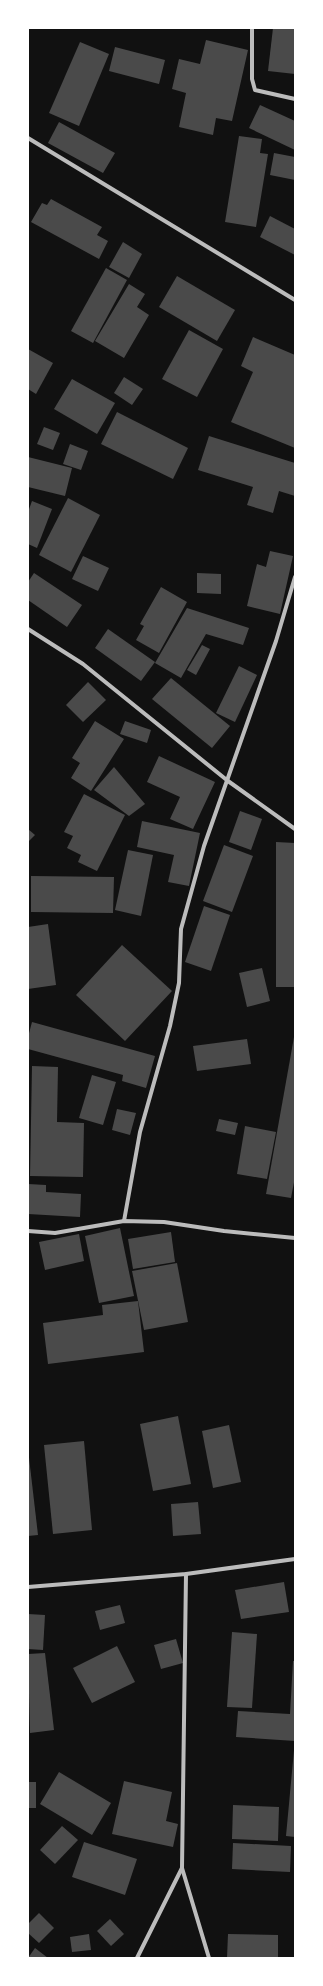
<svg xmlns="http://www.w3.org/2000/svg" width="323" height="1986" viewBox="0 0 323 1986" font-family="Raleway,sans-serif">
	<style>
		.building { fill: #4a4a4a }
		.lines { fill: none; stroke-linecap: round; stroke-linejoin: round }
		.minor { stroke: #bcbcbc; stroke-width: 4 }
	</style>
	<rect width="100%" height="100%" fill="#111"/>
	<g class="building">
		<polygon points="273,28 295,28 295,74 268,71"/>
		<polygon points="206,40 248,50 232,121 216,118 213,135 179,127 186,93 172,89 179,59 200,64"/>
		<polygon points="80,42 109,54 79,126 49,113"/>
		<polygon points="115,47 165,60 159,84 109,71"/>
		<polygon points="260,105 295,121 295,150 249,128"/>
		<polygon points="59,122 115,153 103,173 48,143"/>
		<polygon points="239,136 262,139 260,153 268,154 256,227 225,222"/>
		<polygon points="274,153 295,157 295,180 270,175"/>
		<polygon points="51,199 102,227 97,235 108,241 99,259 31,222 42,203 47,205"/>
		<polygon points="270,216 295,229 295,255 260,237"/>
		<polygon points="123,242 142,254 129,278 109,267"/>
		<polygon points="106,268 127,280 93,343 71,331"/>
		<polygon points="177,276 235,310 217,341 159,307"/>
		<polygon points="129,284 145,294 137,307 149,315 124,358 95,341"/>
		<polygon points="189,330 223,349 197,397 162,379"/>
		<polygon points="253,337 295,355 295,448 231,422 253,372 241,366"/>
		<polygon points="28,349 53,363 36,394 28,389"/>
		<polygon points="124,377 143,389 132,405 114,393"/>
		<polygon points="72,379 115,403 97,434 54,409"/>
		<polygon points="117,412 188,448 173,479 101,444"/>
		<polygon points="44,427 60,433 53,450 37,444"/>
		<polygon points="209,436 295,463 295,496 279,491 273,513 247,505 253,487 198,470"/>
		<polygon points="70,444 88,451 81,470 63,464"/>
		<polygon points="28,457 72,468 65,496 28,487"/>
		<polygon points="68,498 100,515 71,572 39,555"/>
		<polygon points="32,501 52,509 37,548 28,544 28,512"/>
		<polygon points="270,551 293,556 280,614 247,606 257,564 266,567"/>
		<polygon points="83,556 109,568 98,591 72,579"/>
		<polygon points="34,573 82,605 67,627 28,600 28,582"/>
		<polygon points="197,573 221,574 221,594 197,593"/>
		<polygon points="161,587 187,602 159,653 136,640 144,626 140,624"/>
		<polygon points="187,608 249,628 243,645 206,634 181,678 155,663"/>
		<polygon points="108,629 155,662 141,681 95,648"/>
		<polygon points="202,645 210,649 196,675 187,670"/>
		<polygon points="239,666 257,675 235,722 216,713"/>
		<polygon points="171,678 230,726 212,748 152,699"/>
		<polygon points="88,682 106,700 83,722 66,705"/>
		<polygon points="95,721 124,739 91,791 71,778 80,763 72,758"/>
		<polygon points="125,721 151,730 147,743 120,734"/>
		<polygon points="159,756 215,782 193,829 170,819 180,797 147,782"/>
		<polygon points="114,767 145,804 129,816 94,790"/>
		<polygon points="84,794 125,815 97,871 78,862 81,855 67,848 73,836 64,832"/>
		<polygon points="240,811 262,819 251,850 229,842"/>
		<polygon points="142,821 200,833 189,886 168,882 174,855 137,847"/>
		<polygon points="28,829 35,835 28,842"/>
		<polygon points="276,842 295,843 295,987 276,987"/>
		<polygon points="224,845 253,856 232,912 203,901"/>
		<polygon points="128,850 153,855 141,916 115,910"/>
		<polygon points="31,876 114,877 113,913 31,912"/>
		<polygon points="204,906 230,915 211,971 185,962"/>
		<polygon points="48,924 56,985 28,989 28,927"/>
		<polygon points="122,945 172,991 125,1041 76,995"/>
		<polygon points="262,968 270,1001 247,1007 239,973"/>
		<polygon points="32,1022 155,1056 146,1088 122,1081 123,1075 28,1049 28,1037"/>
		<polygon points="294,1037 295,1177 291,1198 266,1194"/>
		<polygon points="247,1039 251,1064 197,1071 193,1046"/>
		<polygon points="32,1066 58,1067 57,1122 84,1123 83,1177 30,1176"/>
		<polygon points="92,1075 116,1082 103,1125 79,1118"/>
		<polygon points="117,1109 136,1113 130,1135 112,1130"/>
		<polygon points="219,1119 238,1123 235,1135 216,1131"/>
		<polygon points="245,1126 276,1132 267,1179 237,1174"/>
		<polygon points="28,1184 46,1185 46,1192 81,1194 80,1217 28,1214"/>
		<polygon points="120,1228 134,1296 99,1303 85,1236"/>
		<polygon points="171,1232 175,1262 133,1269 128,1239"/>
		<polygon points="79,1234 84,1261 45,1270 39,1242"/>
		<polygon points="177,1263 188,1322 144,1330 132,1271"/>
		<polygon points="138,1301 144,1352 48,1364 43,1323 103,1315 102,1305"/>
		<polygon points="178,1416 191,1484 153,1491 140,1424"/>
		<polygon points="229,1425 241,1482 213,1488 202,1431"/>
		<polygon points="84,1441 92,1530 53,1534 44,1445"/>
		<polygon points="28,1449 38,1535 28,1536"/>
		<polygon points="198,1502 201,1534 173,1536 171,1504"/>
		<polygon points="284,1582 289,1612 241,1619 235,1590"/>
		<polygon points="120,1605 125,1623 100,1630 95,1611"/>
		<polygon points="28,1614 45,1615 43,1650 28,1649"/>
		<polygon points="232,1632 257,1634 252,1708 227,1707"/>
		<polygon points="176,1639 183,1663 161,1669 154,1645"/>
		<polygon points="117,1646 135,1682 92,1703 73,1668"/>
		<polygon points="45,1653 54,1730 30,1733 28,1654"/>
		<polygon points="293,1661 295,1661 295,1741 236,1737 238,1711 290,1714"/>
		<polygon points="294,1750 295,1750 295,1837 286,1836"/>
		<polygon points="59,1772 111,1803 92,1835 40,1804"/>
		<polygon points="124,1781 172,1792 166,1821 178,1824 173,1847 112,1834"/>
		<rect x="28" y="1782" width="8" height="26"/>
		<polygon points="233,1805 279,1807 278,1841 232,1839"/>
		<polygon points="62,1826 78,1840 55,1864 40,1850"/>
		<polygon points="84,1842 137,1859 125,1895 72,1877"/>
		<polygon points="233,1843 291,1846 290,1872 232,1869"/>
		<polygon points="39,1913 54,1928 39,1943 28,1933 28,1924"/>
		<polygon points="110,1919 124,1934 111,1946 97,1931"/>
		<polygon points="89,1934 91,1950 72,1952 70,1937"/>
		<polygon points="228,1934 278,1935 278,1958 227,1958"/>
		<polygon points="35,1948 48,1958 28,1958"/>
	</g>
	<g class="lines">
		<g class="minor">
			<polyline points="252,28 252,79 255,90 295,99"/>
			<polyline points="28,138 295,300"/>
			<polyline points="28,629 83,664 228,781 295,829"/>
			<polyline points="124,1221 140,1132 170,1026 179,983 181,929 204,846 276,641 295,577"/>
			<polyline points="28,1231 55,1233 124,1221 164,1222 224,1231 295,1238"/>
			<polyline points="186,1574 182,1868 209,1958"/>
			<polyline points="28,1587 186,1574 295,1559"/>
			<polyline points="137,1958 182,1868"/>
		</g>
	</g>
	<rect width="323" height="1986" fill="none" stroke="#ffffff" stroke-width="58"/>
</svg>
